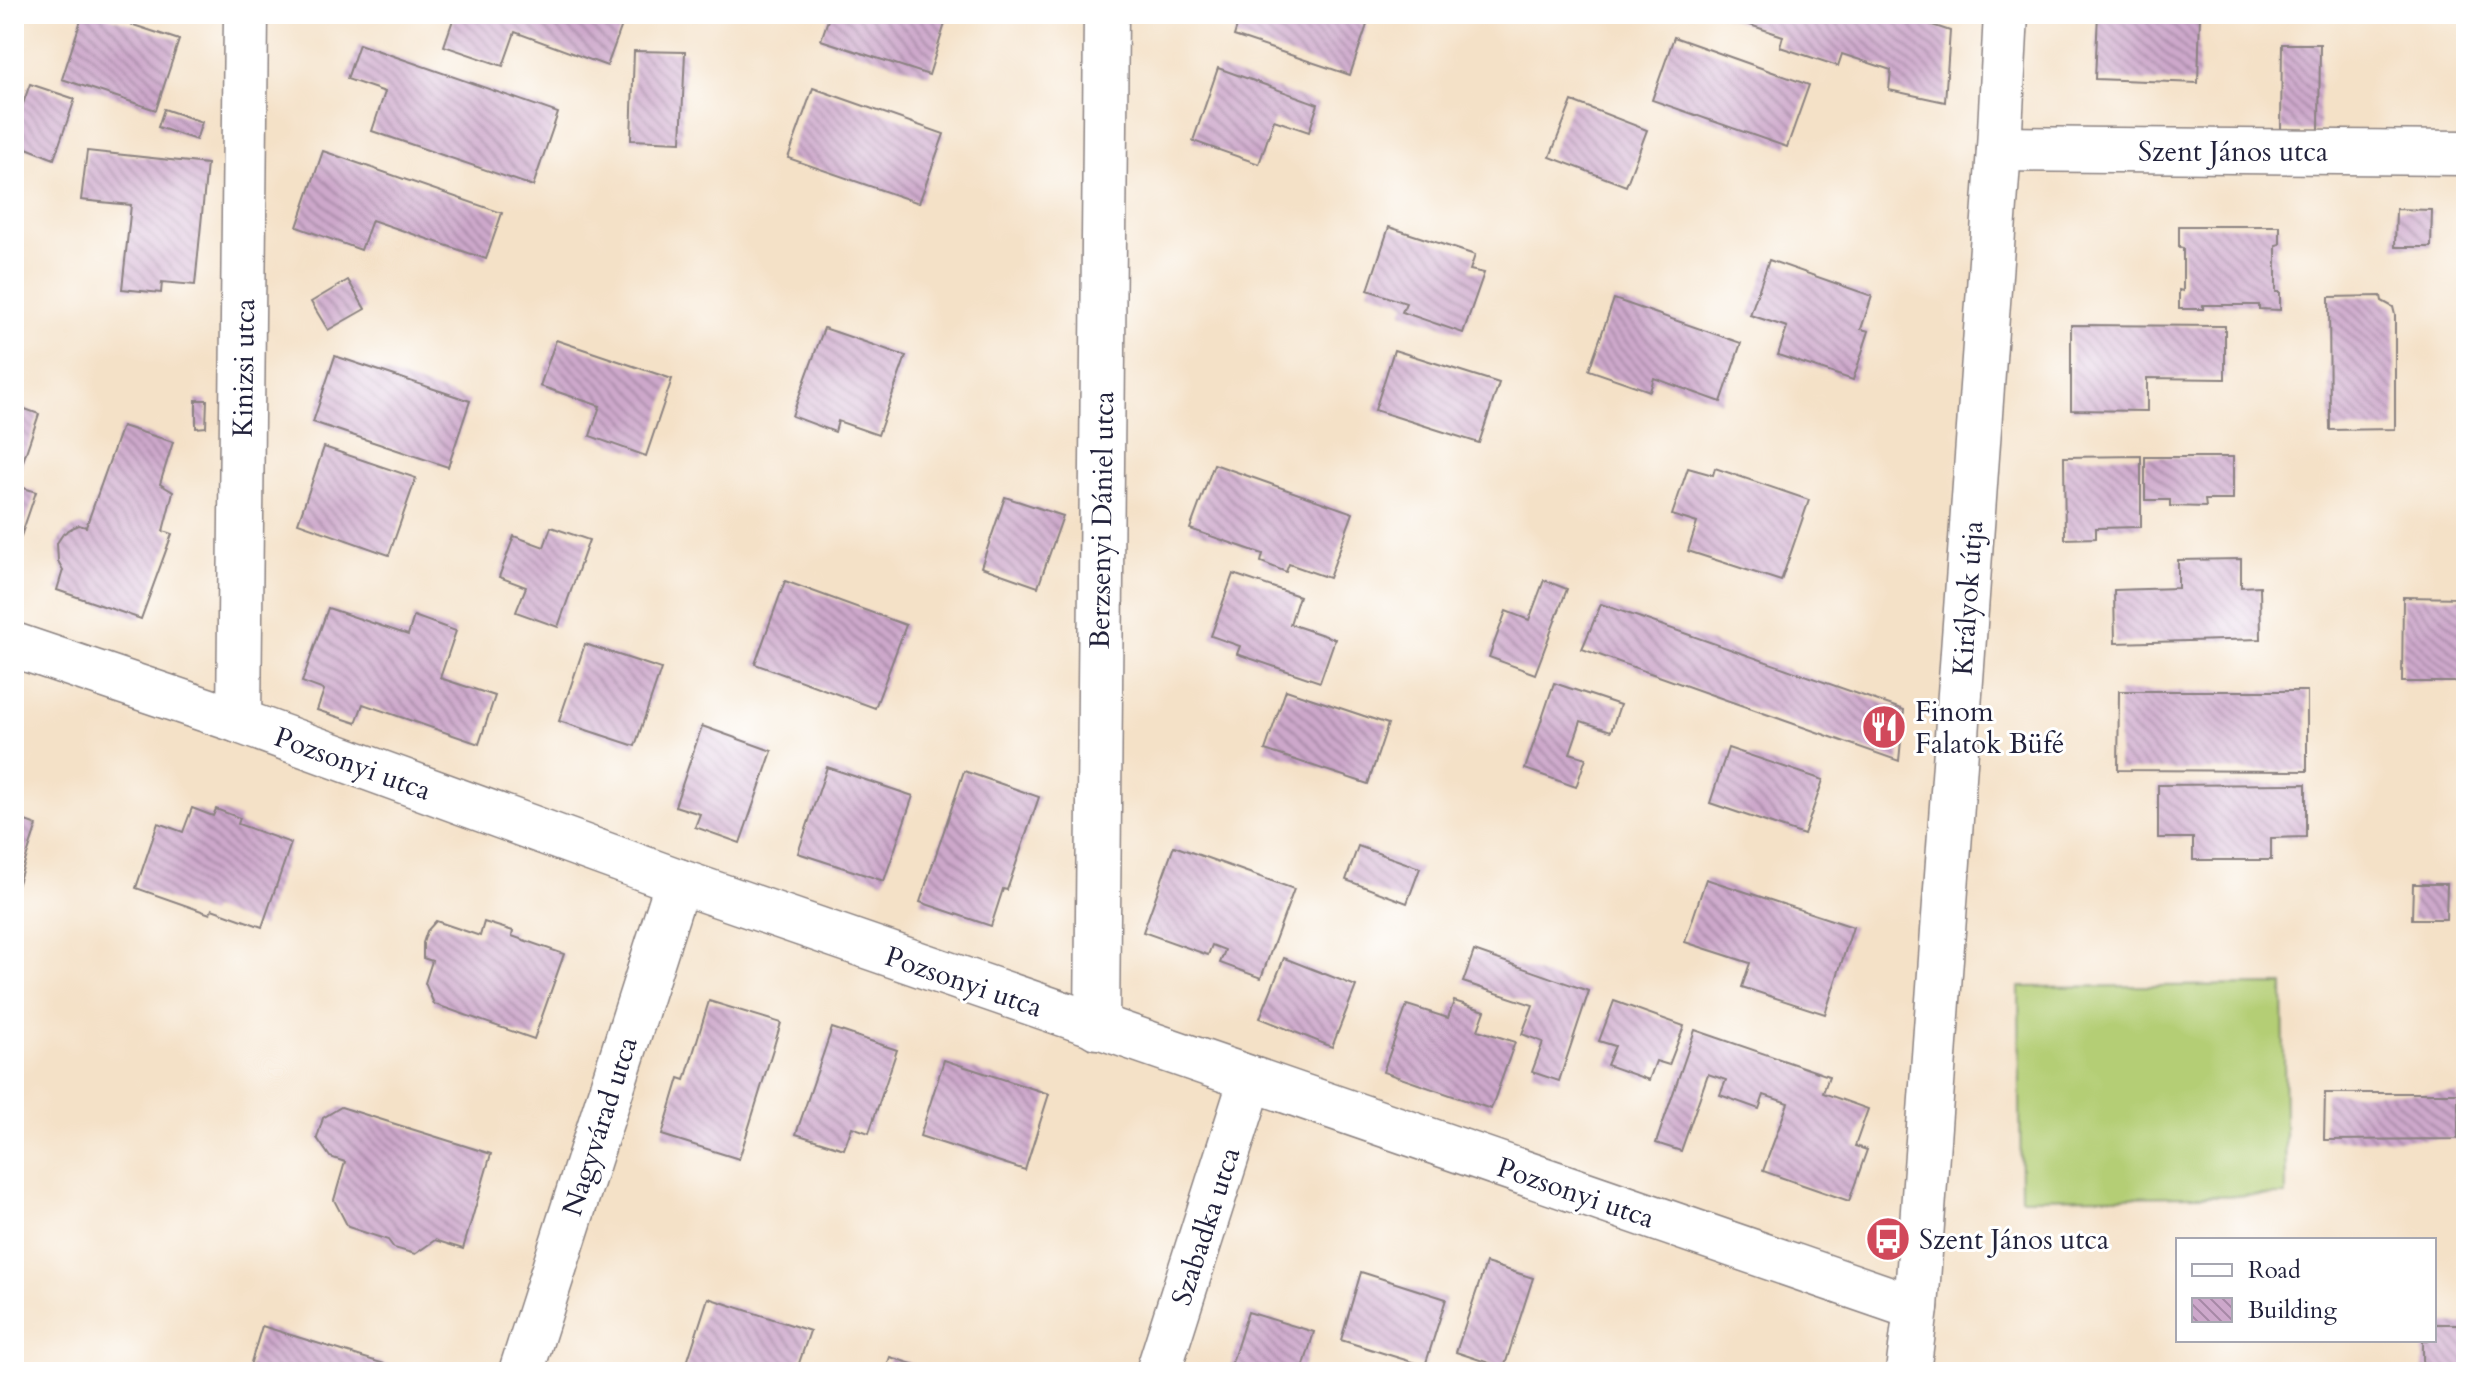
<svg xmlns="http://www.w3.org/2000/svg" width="2480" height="1386" viewBox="0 0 2480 1386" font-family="Cardo,serif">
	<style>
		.garden { fill: #b4ce74; stroke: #6b7858; stroke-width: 2 }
		.building { fill: url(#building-back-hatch) }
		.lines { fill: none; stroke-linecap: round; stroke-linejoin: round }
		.minor-casing { stroke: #8b8281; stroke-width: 47 }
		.minor { stroke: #fff; stroke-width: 44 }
		.labels { text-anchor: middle; stroke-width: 6; stroke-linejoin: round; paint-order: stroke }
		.street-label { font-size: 28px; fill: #22223b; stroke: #fff }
		.poi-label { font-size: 28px; fill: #22223b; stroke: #fff; text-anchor: start }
	</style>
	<defs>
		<pattern id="building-back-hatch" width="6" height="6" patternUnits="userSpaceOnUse" patternTransform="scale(2)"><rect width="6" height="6" fill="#cda8cb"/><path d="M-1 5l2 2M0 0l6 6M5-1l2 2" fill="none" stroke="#a688a6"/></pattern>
	</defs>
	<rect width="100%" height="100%" fill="#fff"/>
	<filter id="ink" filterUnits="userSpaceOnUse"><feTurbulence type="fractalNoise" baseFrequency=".0125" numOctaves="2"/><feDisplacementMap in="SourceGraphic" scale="16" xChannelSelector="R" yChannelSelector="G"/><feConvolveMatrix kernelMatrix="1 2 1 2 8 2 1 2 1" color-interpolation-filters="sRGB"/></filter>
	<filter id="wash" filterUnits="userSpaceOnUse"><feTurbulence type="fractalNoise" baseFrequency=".006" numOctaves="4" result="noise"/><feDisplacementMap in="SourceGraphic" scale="32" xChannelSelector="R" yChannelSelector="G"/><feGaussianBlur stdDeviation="1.8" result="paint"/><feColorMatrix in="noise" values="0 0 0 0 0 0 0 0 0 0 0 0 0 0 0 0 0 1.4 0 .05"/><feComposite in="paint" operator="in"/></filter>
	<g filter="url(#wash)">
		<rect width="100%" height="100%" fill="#f4e1c7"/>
		<polygon class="garden" points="2283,985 2286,1195 2021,1198 2019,987"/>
		<g id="blocks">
			<g class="building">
				<polygon points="83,14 100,14 179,40 156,110 62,79"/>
				<polygon points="455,14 626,14 607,66 515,32 503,66 444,46"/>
				<polygon points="830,14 948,14 929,75 821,40"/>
				<polygon points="1241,14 1334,14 1367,25 1350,75 1234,36"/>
				<polygon points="1717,14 1900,14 1950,31 1945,102 1889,90 1891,70 1842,54 1838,66 1780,47 1783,36"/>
				<polygon points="2098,14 2200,14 2198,83 2095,79"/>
				<polygon points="1674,37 1809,85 1787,147 1652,100"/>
				<polygon points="359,44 558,113 533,186 372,131 385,92 347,79"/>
				<polygon points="2282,44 2320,44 2319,131 2281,130"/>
				<polygon points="634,51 685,52 681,142 631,140"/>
				<polygon points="1218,68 1318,104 1309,132 1274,120 1259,164 1193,141"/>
				<polygon points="30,84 75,99 54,159 14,143 14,129"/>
				<polygon points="813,88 944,134 919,203 788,158"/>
				<polygon points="1572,101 1647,130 1626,186 1550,157"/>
				<polygon points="164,109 202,122 196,140 158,127"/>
				<polygon points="87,151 207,164 195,285 162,282 161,293 122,289 131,205 81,200"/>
				<polygon points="323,151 502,213 486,259 372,220 361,250 297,227"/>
				<polygon points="2396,209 2432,210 2431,247 2395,247"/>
				<polygon points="2179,226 2280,226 2280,244 2276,245 2276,292 2280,292 2280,310 2259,309 2259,305 2203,305 2203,309 2179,309 2179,290 2183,291 2183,248 2179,247"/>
				<polygon points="1389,227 1475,255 1470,270 1484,273 1463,333 1402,312 1406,303 1368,290"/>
				<polygon points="1769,260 1872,296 1861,329 1869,331 1853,380 1778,355 1787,327 1750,315"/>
				<polygon points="348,280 365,309 328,330 311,302"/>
				<polygon points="2381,296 2382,301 2393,307 2395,315 2395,429 2330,430 2329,297"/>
				<polygon points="1614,299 1741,343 1721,402 1654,378 1650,391 1589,370"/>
				<polygon points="2071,325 2225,326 2225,379 2147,378 2147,411 2071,410"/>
				<polygon points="824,328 906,356 878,435 838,421 835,432 792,416"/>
				<polygon points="556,340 672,379 646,456 590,436 600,406 540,386"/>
				<polygon points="1394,350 1499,383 1479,443 1375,410"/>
				<polygon points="335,356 470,401 448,467 313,422"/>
				<polygon points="196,400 207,400 206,427 196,428"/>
				<polygon points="14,405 39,414 15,485 36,492 20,539 14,536"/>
				<polygon points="122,426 173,442 160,484 173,492 163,531 172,534 141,619 57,590 63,570 58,561 57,543 63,534 72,528 79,525 86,527"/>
				<polygon points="324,447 416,478 389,555 298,523"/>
				<polygon points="2141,456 2141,527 2096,528 2096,538 2065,539 2064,457"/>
				<polygon points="2145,457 2233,457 2233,500 2205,500 2206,507 2170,506 2170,500 2145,500"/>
				<polygon points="1214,464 1353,513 1329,578 1289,564 1286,572 1261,562 1263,554 1190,529"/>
				<polygon points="1688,468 1713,475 1715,468 1809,500 1781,581 1688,551 1697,523 1672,515"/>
				<polygon points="1005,497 1063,516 1038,587 981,567"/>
				<polygon points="551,527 589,540 558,627 516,612 526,587 499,577 514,536 544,547"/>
				<polygon points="2241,559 2241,587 2260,586 2261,639 2115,643 2114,590 2178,588 2178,560"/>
				<polygon points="1233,574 1299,596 1290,624 1335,639 1320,682 1237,654 1240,646 1211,636"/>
				<polygon points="1544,580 1567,589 1535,674 1489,657 1506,611 1529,620"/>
				<polygon points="785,581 906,625 875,708 755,664"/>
				<polygon points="2403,597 2466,598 2466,682 2402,682"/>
				<polygon points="1601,604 1904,710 1899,761 1582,649"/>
				<polygon points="328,608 408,635 414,616 456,631 440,678 495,696 479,744 363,704 356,723 317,710 324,690 302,682"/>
				<polygon points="585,644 661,669 635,746 559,721"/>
				<polygon points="1554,683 1620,705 1611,731 1581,721 1570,753 1586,758 1576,787 1525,769"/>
				<polygon points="1286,690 1388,724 1368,784 1265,750"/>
				<polygon points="2119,691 2307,691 2307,771 2118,770"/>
				<polygon points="702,726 772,751 740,843 695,827 700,814 675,806"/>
				<polygon points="1728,748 1823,780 1804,835 1710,803"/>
				<polygon points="827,767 913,796 884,881 798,853"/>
				<polygon points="964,771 1039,797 1007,890 1003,889 991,926 920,902"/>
				<polygon points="2306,784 2306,837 2271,838 2271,860 2193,860 2193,838 2158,838 2158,785"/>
				<polygon points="192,808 213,816 216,809 240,818 238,824 291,843 262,927 212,909 210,914 136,888 158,823 183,832"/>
				<polygon points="14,817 37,825 15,892 14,892"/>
				<polygon points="1174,846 1294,889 1261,978 1220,963 1225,950 1212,945 1208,955 1143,932"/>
				<polygon points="1358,846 1420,868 1407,903 1346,880"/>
				<polygon points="1706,879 1853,927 1825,1014 1742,987 1750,963 1685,942"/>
				<polygon points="2413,884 2447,884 2446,919 2412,919"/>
				<polygon points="2459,885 2466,885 2466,921 2458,921"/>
				<polygon points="436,921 480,936 484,922 513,931 512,936 564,954 534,1039 434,1004 425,983 432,961 423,958 423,943 427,931"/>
				<polygon points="1474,951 1589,991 1559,1081 1532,1072 1543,1042 1522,1034 1533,1005 1463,982"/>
				<polygon points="1284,958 1356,986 1332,1047 1260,1018"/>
				<polygon points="709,1001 781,1023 739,1159 662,1135 679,1078 685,1080"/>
				<polygon points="1454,1001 1485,1011 1478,1030 1515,1042 1491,1109 1383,1072 1407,1005 1448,1018"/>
				<polygon points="1614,1001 1684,1026 1669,1065 1656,1061 1649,1080 1607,1065 1615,1046 1599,1041"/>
				<polygon points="832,1028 897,1050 869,1133 852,1127 844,1149 796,1134"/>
				<polygon points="1695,1030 1829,1076 1823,1093 1868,1109 1855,1146 1867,1150 1849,1201 1763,1171 1788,1103 1764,1095 1759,1109 1720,1095 1726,1080 1708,1074 1681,1151 1656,1143"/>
				<polygon points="944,1060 1049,1094 1025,1170 920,1136"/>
				<polygon points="2325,1093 2458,1093 2458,1139 2324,1140"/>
				<polygon points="341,1107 491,1154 463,1249 435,1240 415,1254 394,1248 388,1240 348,1227 334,1200 345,1162 330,1157 317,1138 323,1118"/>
				<polygon points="1486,1263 1533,1278 1504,1368 1456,1352"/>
				<polygon points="1361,1272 1446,1299 1425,1366 1341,1340"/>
				<polygon points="708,1298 810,1331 796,1372 684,1372"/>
				<polygon points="1248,1312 1314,1332 1302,1372 1229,1372"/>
				<polygon points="2434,1324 2466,1324 2466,1370 2423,1370 2423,1340 2434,1340"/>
				<polygon points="262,1326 407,1371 407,1372 248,1372"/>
				<polygon points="890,1357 935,1371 934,1372 885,1372"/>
			</g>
		</g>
	</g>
	<g filter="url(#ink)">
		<use href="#blocks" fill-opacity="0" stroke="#8b8281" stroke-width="2"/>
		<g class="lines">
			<g class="minor-casing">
				<g id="minor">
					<polyline points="1999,149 2466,153"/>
					<polyline points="14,645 239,721 678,881 1916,1308"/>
					<polyline points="239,721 246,14"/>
					<polyline points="1097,1027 1106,14"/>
					<polyline points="521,1372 678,881"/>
					<polyline points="1158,1372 1251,1080"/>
					<polyline points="1908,1372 1916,1308 1999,149 2006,14"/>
				</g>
			</g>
			<use href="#minor" class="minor"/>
		</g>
	</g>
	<defs>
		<g id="restaurant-disc" transform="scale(2.3)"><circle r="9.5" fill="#d1495b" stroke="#fff"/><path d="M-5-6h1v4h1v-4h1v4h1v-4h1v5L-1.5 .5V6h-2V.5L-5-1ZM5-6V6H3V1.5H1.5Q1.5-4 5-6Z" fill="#fff"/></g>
		<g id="bus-disc" transform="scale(2.3)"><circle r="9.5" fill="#d1495b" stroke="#fff"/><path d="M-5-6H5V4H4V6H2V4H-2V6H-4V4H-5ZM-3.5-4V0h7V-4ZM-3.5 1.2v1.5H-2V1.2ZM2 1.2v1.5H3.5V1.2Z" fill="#fff"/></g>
	</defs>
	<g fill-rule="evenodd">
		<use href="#restaurant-disc" x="1884" y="727"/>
		<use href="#bus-disc" x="1888" y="1239"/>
	</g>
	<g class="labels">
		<g class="street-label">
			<text x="2233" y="161">Szent János utca</text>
			<text transform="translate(243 368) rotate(-89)" y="10">Kinizsi utca</text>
			<text transform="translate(1101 520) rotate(-89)" y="10">Berzsenyi Dániel utca</text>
			<text transform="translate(1967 598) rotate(-86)" y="10">Királyok útja</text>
			<text transform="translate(353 763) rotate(20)" y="10">Pozsonyi utca</text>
			<text transform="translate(964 981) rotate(19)" y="10">Pozsonyi utca</text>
			<text transform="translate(599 1126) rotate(-72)" y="10">Nagyvárad utca</text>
			<text transform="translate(1576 1192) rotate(19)" y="10">Pozsonyi utca</text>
			<text transform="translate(1205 1226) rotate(-72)" y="10">Szabadka utca</text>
		</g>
		<g class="poi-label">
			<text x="1915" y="721">Finom<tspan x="1915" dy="32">Falatok Büfé</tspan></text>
			<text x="1919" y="1249">Szent János utca</text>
		</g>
	</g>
	<rect width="2480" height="1386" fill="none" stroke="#fff" stroke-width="48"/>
	<rect x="2176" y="1238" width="260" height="104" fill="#ffffff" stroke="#a7a7b1" stroke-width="2"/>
	<rect x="2192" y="1264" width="40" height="12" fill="#ffffff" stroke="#a7a7b1" stroke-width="2"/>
	<text x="2248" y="1278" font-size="24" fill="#22223b">Road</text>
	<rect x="2192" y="1298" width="40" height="24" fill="url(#building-back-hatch)" stroke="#a7a7b1" stroke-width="2"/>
	<text x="2248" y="1318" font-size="24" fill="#22223b">Building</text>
</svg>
